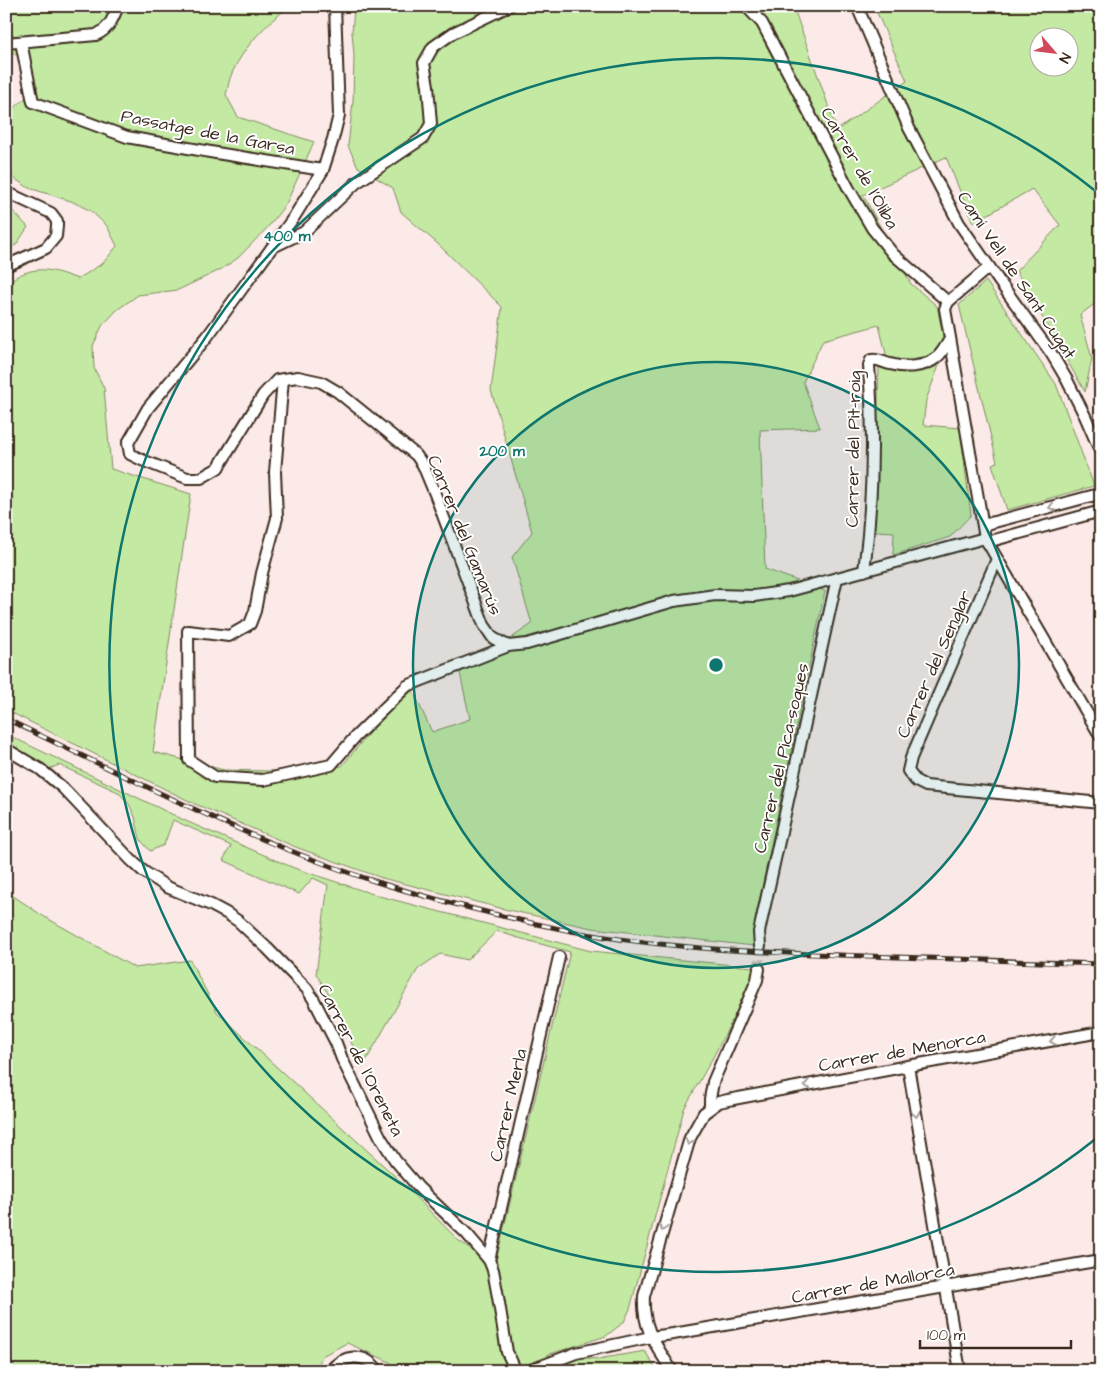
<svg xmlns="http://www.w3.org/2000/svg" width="1107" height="1377" viewBox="0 0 1107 1377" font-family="'Architects Daughter',sans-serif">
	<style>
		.green { fill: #c3e9a3; stroke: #7f8a60; fill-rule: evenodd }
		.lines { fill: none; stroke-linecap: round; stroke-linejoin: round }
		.minor-tunnel { stroke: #d5c4c0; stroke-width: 10; stroke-dasharray: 10 5; stroke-linecap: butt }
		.minor-casing { stroke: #3b2a1e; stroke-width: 14 }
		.minor { stroke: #fff; stroke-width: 10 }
		.rail-casing { stroke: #3b2a1e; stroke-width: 5 }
		.rail { stroke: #fff; stroke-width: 3; stroke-dasharray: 9; stroke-linecap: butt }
		.oneway { stroke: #a79f9a }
		.ring { fill: none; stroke: #0f766e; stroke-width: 2.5 }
		.labels { text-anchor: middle; stroke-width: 4; stroke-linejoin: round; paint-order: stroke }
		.street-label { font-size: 18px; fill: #3b2a1e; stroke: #fff }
		.centre { fill: #0f766e; stroke: #fff; stroke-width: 2.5 }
		.ring-label { font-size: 15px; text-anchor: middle; font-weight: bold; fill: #0f766e; stroke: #fff; stroke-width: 4; stroke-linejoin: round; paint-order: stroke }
	</style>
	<rect width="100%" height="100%" fill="#fceae8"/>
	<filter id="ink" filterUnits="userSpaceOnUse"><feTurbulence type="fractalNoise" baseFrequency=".02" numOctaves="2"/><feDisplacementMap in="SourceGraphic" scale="10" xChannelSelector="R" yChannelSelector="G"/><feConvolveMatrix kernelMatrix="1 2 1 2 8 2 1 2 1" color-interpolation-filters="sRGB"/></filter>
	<g filter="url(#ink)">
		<g class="green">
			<path d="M 6,6 L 290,6 C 266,24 245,45 232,73 C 229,79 228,88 226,95 L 238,117 L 314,142 L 286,204 L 268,227 L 238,258 L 220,270 L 178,290 L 138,295 L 117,310 L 102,326 L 93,346 L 94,368 L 104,388 L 111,469 L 191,494 L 153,752 L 224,770 L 270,771 L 342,766 L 407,686 L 412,689 L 432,732 L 470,719 L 460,673 L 532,624 L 512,557 L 532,532 L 491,390 L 502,307 L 439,245 L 401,212 L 393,188 L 358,167 L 348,146 L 353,101 L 354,55 L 352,32 L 354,10 L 355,6 L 793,6 L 837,130 L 907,81 L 874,6 L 1099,6 L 1101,8 L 1101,299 L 1080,315 L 1092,358 L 1085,392 L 1016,271 L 1060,225 L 1032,189 L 973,223 L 946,157 L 863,195 L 911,284 L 937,306 L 944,340 L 943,355 L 926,400 L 923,425 L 960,428 L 971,515 L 950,537 L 893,555 L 894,532 L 874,531 L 879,366 L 886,354 L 879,325 L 823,340 L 803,382 L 820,428 L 760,430 L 765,569 L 825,591 L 756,916 L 754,928 L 754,946 L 592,928 L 508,910 L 382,878 L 298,848 L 195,804 L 6,710 L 6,283 C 34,264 48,268 78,279 L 103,263 L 117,246 L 107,226 L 91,211 L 71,201 L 29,188 L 6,173 L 6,115 L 38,87 C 30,72 22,57 6,48 ZM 1040,38 L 1070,38 L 1070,68 L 1040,68 Z"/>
			<polygon points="6,208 13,211 28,227 16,245 6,249"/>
			<polygon points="986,281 1056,384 1094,486 1007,510 992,464 997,462 959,305"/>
			<polygon points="6,734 188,822 294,868 379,896 591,951 753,967 752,979 747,992 712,1059 684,1109 630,1309 624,1322 606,1336 547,1355 598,1359 645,1351 657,1371 392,1371 390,1362 347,1343 322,1356 316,1371 6,1371 6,891 43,916 135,968 190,960 217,1012 396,1177 459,1241 495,1265 570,952 515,937 497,931 467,960 440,954 418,969 362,1068 336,1006 316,974 328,885 313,878 299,894 223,860 231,846 173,820 164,845 150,851 140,839 135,817 129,804 118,792 59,765 49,769 6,744"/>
		</g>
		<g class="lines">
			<polyline class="minor-tunnel" points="759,969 760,946"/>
			<g class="minor-casing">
				<g id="minor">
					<polyline points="335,6 339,115 333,139 323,170 294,217 207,337 148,408 128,443 130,454 142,460 187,478 201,478 218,468 263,395 277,380 298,377 321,382 338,392 416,455 423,465 435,494 484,625 493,638 508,646 527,644 674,601 715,595 754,596 789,591 985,538"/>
					<polyline points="746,6 762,23 849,189 872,228 893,254 948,302"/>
					<polyline points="857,6 909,128 959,223 999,281 1051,353 1067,380 1085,416 1101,453"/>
					<polyline points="21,42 33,102 127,137 216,153 323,170"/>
					<path d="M 6,43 L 96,35 C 109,29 113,19 118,6"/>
					<polyline points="6,192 51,213 57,221 57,226 56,236 46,248 6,266"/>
					<polyline points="273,247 304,232 356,183 423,138 431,124 428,86 424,63 433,47 453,33 509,6"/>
					<polyline points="989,267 948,302 945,309 985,538 1101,737"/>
					<polyline points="283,379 275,472 277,518 262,573 255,611 250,624 229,636 188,631 189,760 215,777 263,780 331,765 355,737 407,686 508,646"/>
					<polyline points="983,525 1099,494"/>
					<polyline points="987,542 1101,511"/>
					<polyline points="997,559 911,758 908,771 916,781 926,786 1101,803"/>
					<path d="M 864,571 C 873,503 874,433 869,365 L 871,360 C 878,358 883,363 890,364 C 904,368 924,368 936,358 C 942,354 946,345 950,339"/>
					<polyline points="6,749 40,769 63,788 131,860 143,871 167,887 211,905 226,913 238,921 267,948 307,989 314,1000 336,1043 342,1059 381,1138 395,1160 418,1187 467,1234 489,1260 493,1270 498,1297 507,1352 516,1371"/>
					<polyline points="760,946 759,932 837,578"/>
					<polyline points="908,1066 960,1371"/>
					<polyline points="710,1108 710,1099 713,1082 757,980 759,969"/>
					<polyline points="489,1260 559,957"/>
					<path d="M 330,1371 C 343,1355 365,1351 378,1371"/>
					<polyline points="528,1371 576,1353 651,1337 673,1334 1101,1260"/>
					<path d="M 672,1371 C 656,1345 642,1328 644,1296 L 690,1138 L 704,1113 L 719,1102 L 728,1100 L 908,1066 L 1101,1032"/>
				</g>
			</g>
			<use href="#minor" class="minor"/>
			<g class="rail-casing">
				<path id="rail" d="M 6,719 C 128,777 249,841 377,882 C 428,898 480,911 532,923 C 552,927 573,932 593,935 C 684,950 775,953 867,956 C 945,959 1023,962 1101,964"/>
			</g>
			<use href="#rail" class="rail"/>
		</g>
		<defs><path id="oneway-chevron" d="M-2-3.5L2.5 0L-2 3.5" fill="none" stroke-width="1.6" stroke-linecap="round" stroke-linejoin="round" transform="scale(1.25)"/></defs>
		<g class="oneway">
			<use href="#oneway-chevron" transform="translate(1052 507) rotate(165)"/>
			<use href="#oneway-chevron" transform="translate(1053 1041) rotate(170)"/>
			<use href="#oneway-chevron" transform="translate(807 1085) rotate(169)"/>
			<use href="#oneway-chevron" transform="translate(916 1114) rotate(80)"/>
			<use href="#oneway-chevron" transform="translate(689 1142) rotate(109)"/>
			<use href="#oneway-chevron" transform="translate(663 1228) rotate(106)"/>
		</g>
	</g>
	<circle cx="716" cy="665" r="303" fill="#0f766e" fill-opacity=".12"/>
	<g class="ring">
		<circle cx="716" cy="665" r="303"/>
		<path d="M1098 1137A607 607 0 1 1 1098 193"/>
	</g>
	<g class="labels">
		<g class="street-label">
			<text transform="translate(208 132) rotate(11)" y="6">Passatge de la Garsa</text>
			<text transform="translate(860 168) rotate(60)" y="6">Carrer de l'Òliba</text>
			<text transform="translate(1017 275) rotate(56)" y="6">Camí Vell de Sant Cugat</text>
			<text transform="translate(853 449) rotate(-89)" y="6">Carrer del Pit-roig</text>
			<text transform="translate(465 535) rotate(68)" y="6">Carrer del Gamarús</text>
			<text transform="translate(934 664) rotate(-66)" y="6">Carrer del Senglar</text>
			<text transform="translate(781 758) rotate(-77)" y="6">Carrer del Pica-soques</text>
			<text transform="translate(902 1051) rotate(-10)" y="6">Carrer de Menorca</text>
			<text transform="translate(361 1060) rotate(63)" y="6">Carrer de l'Oreneta</text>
			<text transform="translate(508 1105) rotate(-77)" y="6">Carrer Merla</text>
			<text transform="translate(873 1283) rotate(-10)" y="6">Carrer de Mallorca</text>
		</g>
	</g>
	<circle cx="716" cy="665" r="8" class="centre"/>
	<g class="ring-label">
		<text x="287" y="241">400 m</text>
		<text x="502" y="456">200 m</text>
	</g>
	<rect width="1107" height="1377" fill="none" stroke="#fff" stroke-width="25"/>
	<rect x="12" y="12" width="1082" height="1352" fill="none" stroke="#3b2a1e" stroke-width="2" filter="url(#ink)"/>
	<g transform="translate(1054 52) rotate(118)"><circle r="24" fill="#ffffff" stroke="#b1aaa5"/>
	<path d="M0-4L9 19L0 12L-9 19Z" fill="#d1495b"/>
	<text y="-8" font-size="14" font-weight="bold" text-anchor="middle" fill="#3b2a1e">N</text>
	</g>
	<path d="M920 1340v8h151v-8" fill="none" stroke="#3b2a1e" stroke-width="2.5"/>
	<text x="927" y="1340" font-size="15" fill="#3b2a1e" stroke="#ffffff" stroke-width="4" paint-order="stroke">100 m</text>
</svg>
